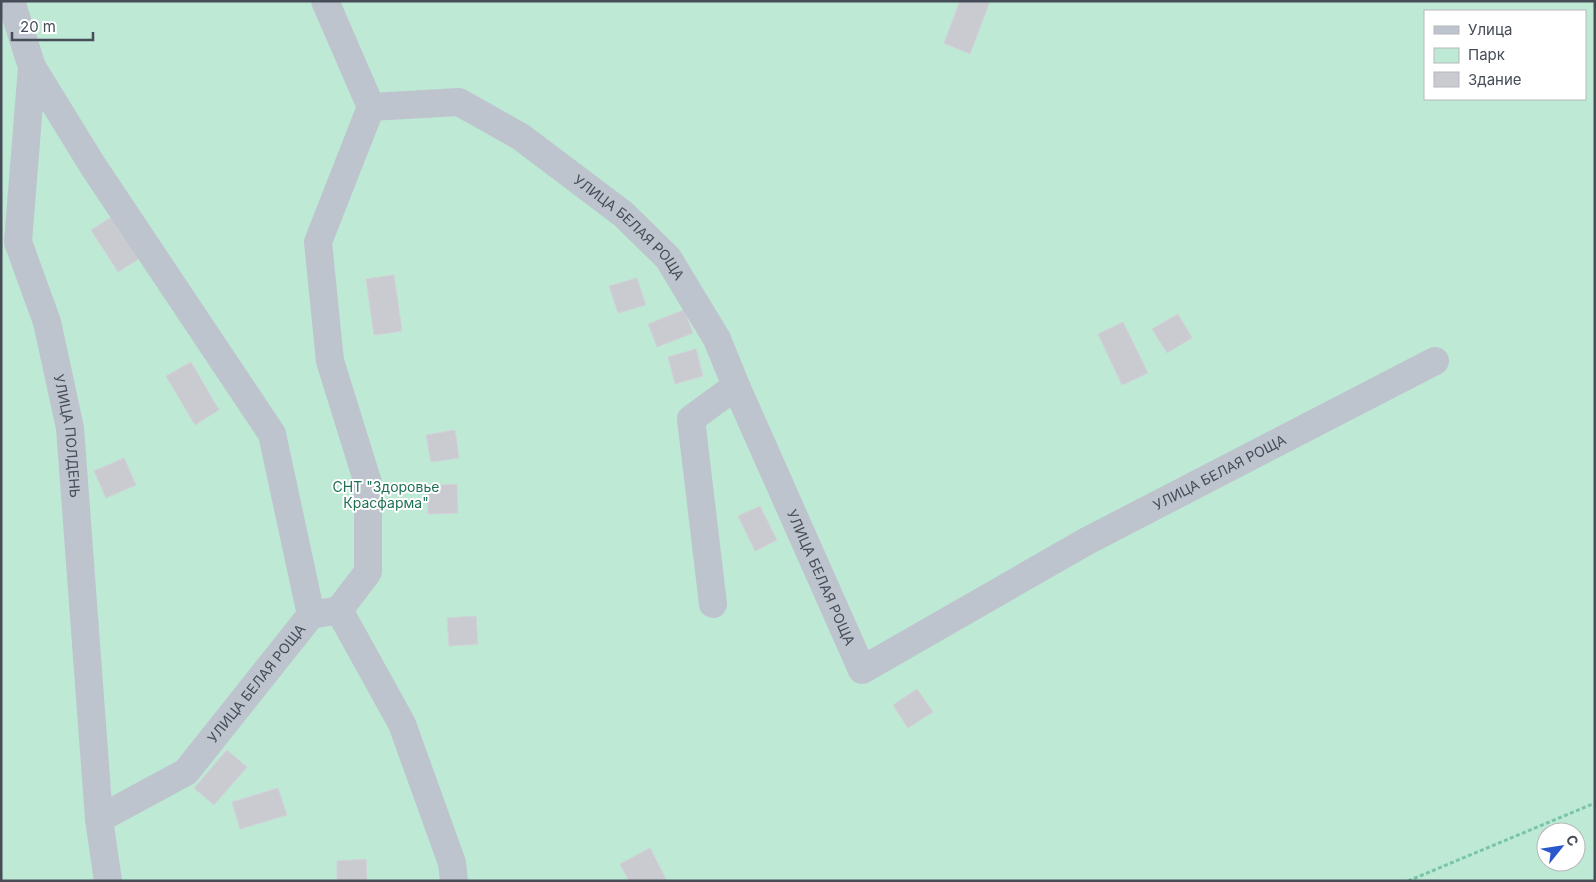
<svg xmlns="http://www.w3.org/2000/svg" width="1596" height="882" viewBox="0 0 1596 882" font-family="Inter,sans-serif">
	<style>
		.green { fill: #bee9d5; fill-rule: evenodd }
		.building { fill: #cacbd1; stroke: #d1d2d7 }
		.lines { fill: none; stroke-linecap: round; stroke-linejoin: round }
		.path { stroke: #79c4aa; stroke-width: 3; stroke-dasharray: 4 2.5; stroke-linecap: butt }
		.minor { stroke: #bec4cd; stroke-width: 28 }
		.labels { text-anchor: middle; stroke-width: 4; stroke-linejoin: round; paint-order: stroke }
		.street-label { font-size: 14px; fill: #464d58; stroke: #fff }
		.park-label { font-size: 14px; fill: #1f7155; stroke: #fff }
	</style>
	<rect width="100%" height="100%" fill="#efedec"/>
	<path class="green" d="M 1,1 L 1595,1 L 1595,881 L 1,881 ZM 1425,11 L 1585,11 L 1585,99 L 1425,99 ZM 1546,832 L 1576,832 L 1576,862 L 1546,862 Z"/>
	<g class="building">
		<polygon points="960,1 990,1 970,54 944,43"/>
		<polygon points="115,215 142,257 118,272 91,230"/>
		<polygon points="394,275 402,331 374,335 366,279"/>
		<polygon points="637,278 646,305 618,313 609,286"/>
		<polygon points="684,310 693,333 657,347 648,324"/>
		<polygon points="1178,314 1192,338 1167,353 1152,329"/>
		<polygon points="1123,322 1148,373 1122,385 1098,334"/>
		<polygon points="696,349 703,376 675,384 668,357"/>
		<polygon points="191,362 219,410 195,425 166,376"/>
		<polygon points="455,430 459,458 431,462 426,435"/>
		<polygon points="124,458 136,485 106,498 94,471"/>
		<polygon points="457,484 458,513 428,514 427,486"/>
		<polygon points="760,506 777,540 755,551 738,516"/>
		<polygon points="476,616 478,644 449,646 447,618"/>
		<polygon points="917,689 933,712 908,728 893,705"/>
		<polygon points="227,750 247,767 214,805 194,788"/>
		<polygon points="278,788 287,815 240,829 232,802"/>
		<polygon points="650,848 667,881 629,881 620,864"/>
		<polygon points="366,859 367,881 337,881 337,861"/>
	</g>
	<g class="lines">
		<polyline class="path" points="1408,881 1595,803"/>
		<g class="minor">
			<path id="s1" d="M 11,1 L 32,67 L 18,242 L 47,322 L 70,428 L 99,819 L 108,881"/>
			<polyline points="325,1 371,107"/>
			<polyline points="32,67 93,166 272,434 311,615"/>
			<polyline points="713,604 691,419 736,386"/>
			<polyline points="339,610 402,724 452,863 454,881"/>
			<path id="s2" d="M 99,819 L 186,772 L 311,615 L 339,610 L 368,572 L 368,483 L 330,361 L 318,242 L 371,107 L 459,102 L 521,137 L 623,214 L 668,258 L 717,339 L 736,386 L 862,670 L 1087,541 L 1435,361"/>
		</g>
	</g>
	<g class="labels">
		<g class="street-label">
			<text dy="5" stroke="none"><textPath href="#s2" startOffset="1158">УЛИЦА БЕЛАЯ РОЩА</textPath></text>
			<text dy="5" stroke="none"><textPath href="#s1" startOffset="446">УЛИЦА ПОЛДЕНЬ</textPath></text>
			<text dy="5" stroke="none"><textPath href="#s2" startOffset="2072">УЛИЦА БЕЛАЯ РОЩА</textPath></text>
			<text dy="5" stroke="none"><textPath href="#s2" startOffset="1562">УЛИЦА БЕЛАЯ РОЩА</textPath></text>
			<text dy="5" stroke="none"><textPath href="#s2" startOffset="212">УЛИЦА БЕЛАЯ РОЩА</textPath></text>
		</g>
		<g class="park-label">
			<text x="386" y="492">СНТ "Здоровье<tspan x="386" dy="16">Красфарма"</tspan></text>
		</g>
	</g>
	<rect width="1596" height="882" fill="none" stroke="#464d58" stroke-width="5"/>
	<rect x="1424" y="10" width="162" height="90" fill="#ffffff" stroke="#b5b8bc"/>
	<rect x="1434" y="26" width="25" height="8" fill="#bec4cd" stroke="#b5b8bc"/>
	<text x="1468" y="35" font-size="15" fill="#464d58">Улица</text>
	<rect x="1434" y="48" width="25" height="15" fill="#bee9d5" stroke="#b5b8bc"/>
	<text x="1468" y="60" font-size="15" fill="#464d58">Парк</text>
	<rect x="1434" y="72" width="25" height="15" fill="#cacbd1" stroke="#b5b8bc"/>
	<text x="1468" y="85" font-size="15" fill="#464d58">Здание</text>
	<g transform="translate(1561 847) rotate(60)"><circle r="24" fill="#ffffff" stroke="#b5b8bc"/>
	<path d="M0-4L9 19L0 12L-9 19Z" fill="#2a57cb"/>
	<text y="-8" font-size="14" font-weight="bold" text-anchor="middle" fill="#464d58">С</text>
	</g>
	<path d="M12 32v8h81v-8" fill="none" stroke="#464d58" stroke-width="2.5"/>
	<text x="20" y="32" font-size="15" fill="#464d58" stroke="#ffffff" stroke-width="4" paint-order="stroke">20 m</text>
</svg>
